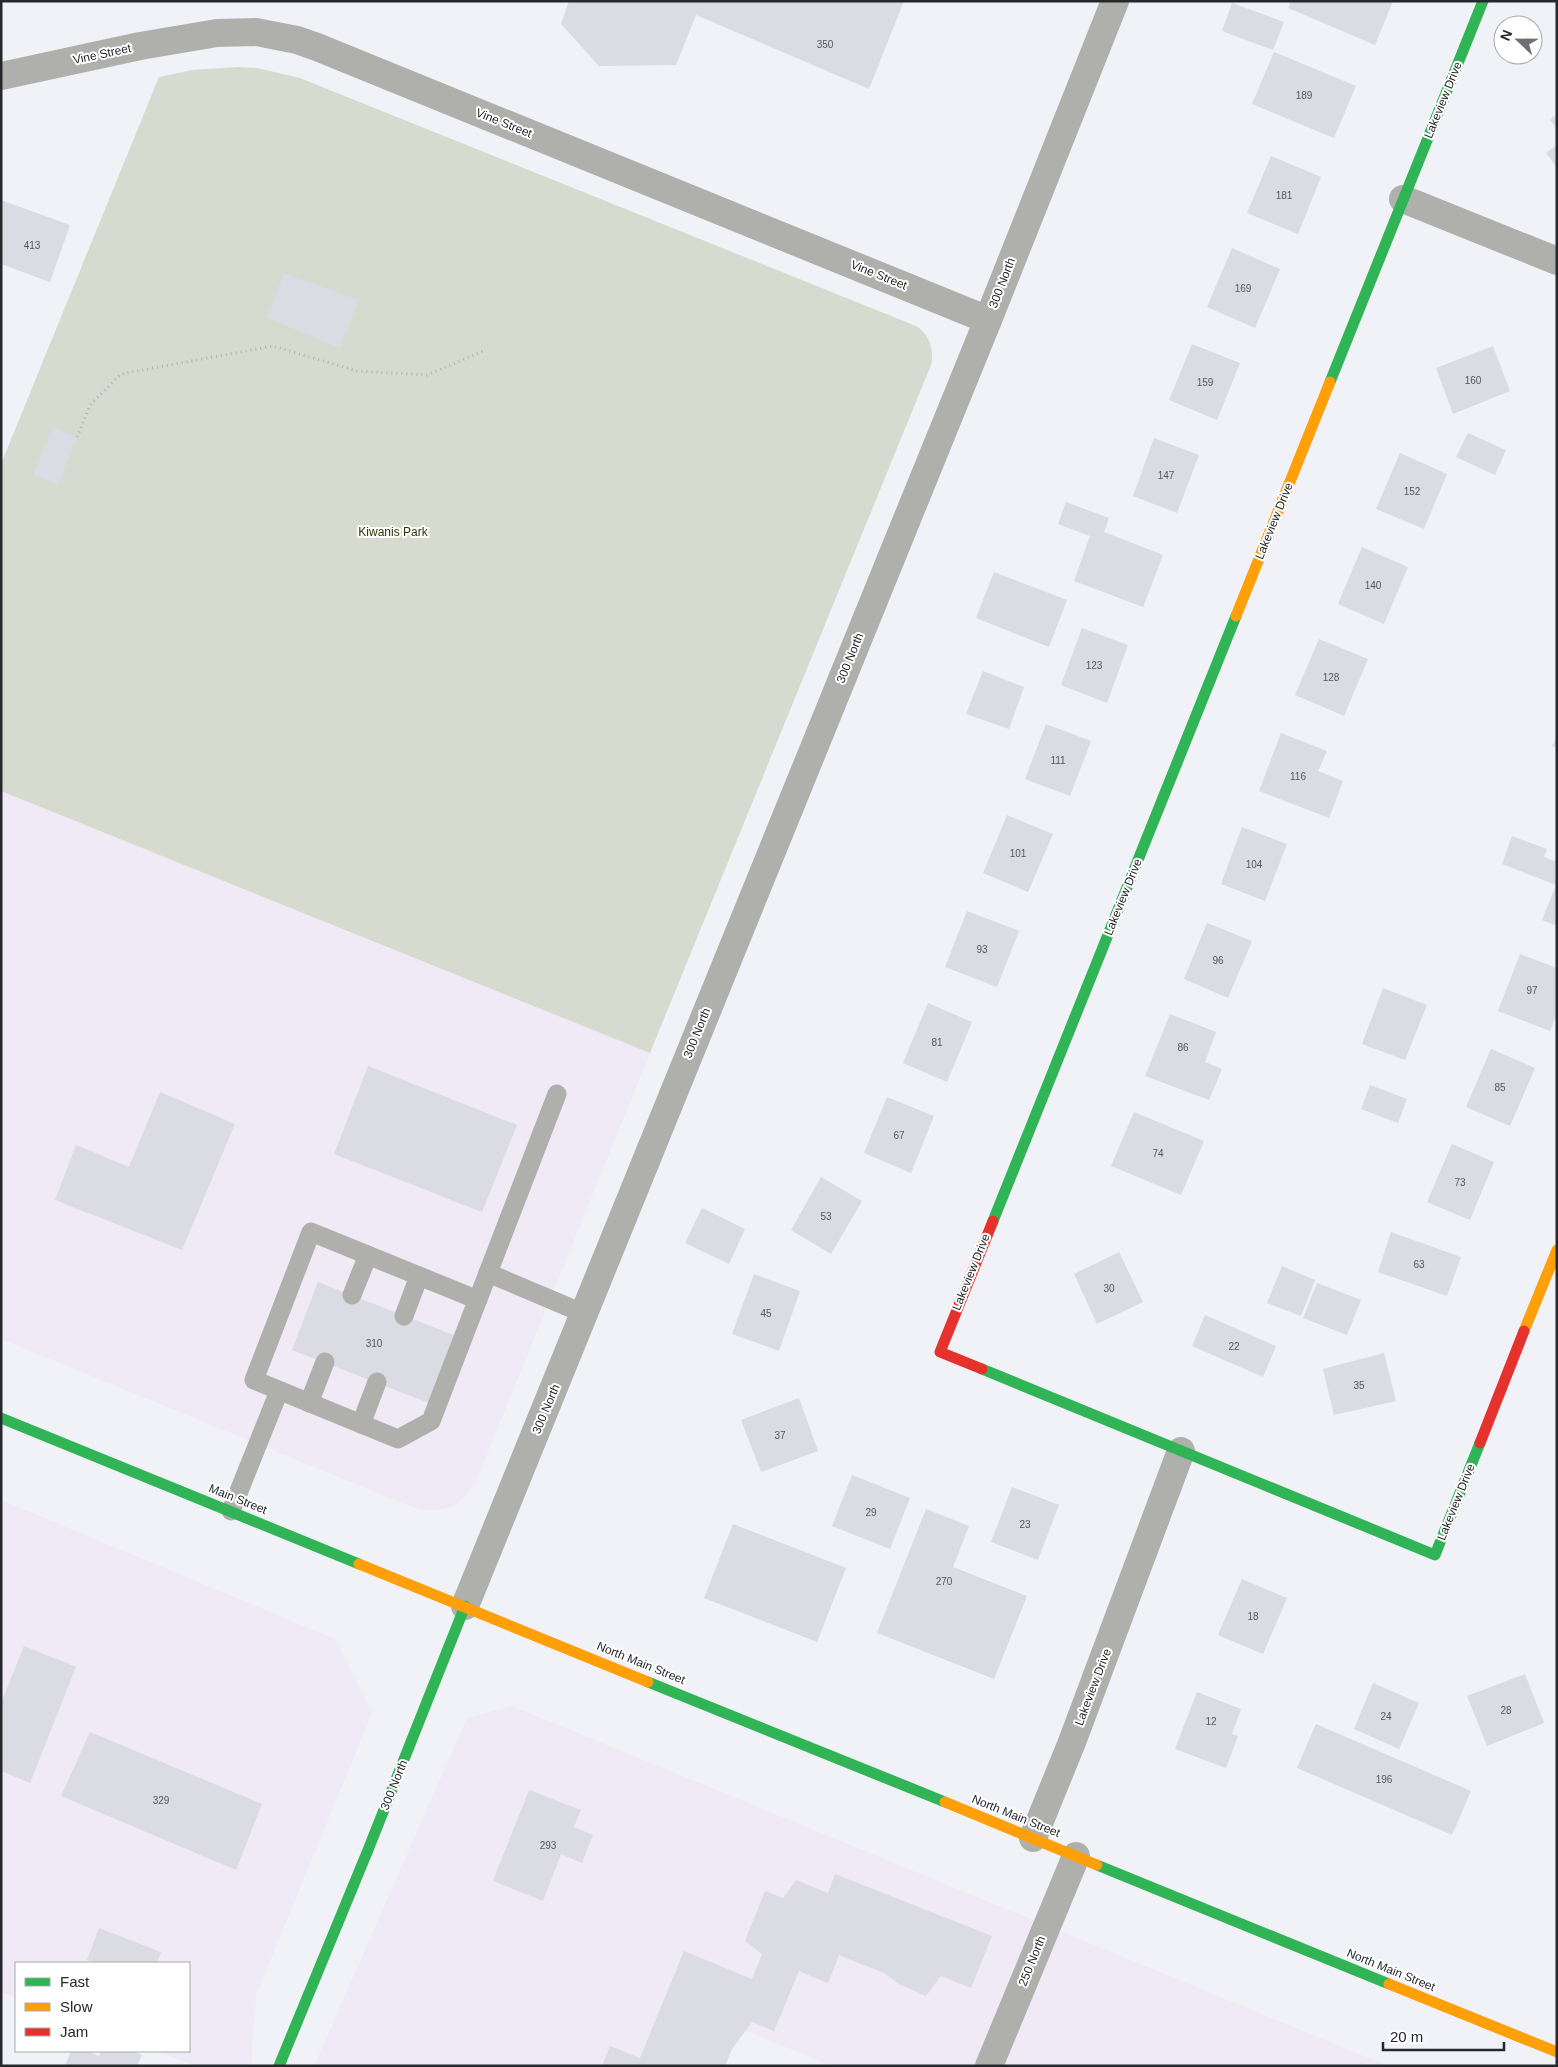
<svg xmlns="http://www.w3.org/2000/svg" width="1558" height="2067" viewBox="0 0 1558 2067" font-family="Helvetica,sans-serif">
	<style>
		.commercial { fill: #f0e9f6 }
		.green { fill: #d7dacf }
		.building { fill: #dadbe3 }
		.lines { fill: none; stroke-linecap: round; stroke-linejoin: round }
		.path { stroke: #b1b1b0; stroke-width: 3; stroke-dasharray: 1 4; stroke-linecap: butt }
		.lane { stroke: #afb0ac; stroke-width: 19 }
		.street { stroke: #afb0ac; stroke-width: 28 }
		.fast { stroke: #30b455; stroke-width: 11 }
		.slow { stroke: #ff9f0a; stroke-width: 11 }
		.jam { stroke: #e5322d; stroke-width: 11 }
		.labels { text-anchor: middle; stroke-width: 4; stroke-linejoin: round; paint-order: stroke }
		.number-label { font-size: 10px; fill: #56565c }
		.street-label { font-size: 12px; fill: #27282c; stroke: #fefefe }
		.park-label { font-size: 12px; fill: #303404; stroke: #fefefe }
	</style>
	<rect width="100%" height="100%" fill="#f0f2f8"/>
	<g class="commercial">
		<polygon points="1,791 650,1053 477,1479 463,1499 454,1506 438,1510 425,1510 412,1507 1,1339"/>
		<polygon points="1,1500 335,1639 372,1713 256,1995 251,2066 196,2066 156,2051 189,2051 189,1963 16,1963 16,1997 1,1992"/>
		<polygon points="512,1706 1388,2066 832,2066 737,2027 721,2066 314,2066 467,1718"/>
	</g>
	<path class="green" d="M 238,67 L 257,68 L 300,78 L 916,326 C 929,334 935,350 931,365 L 650,1053 L 1,791 L 1,464 L 159,77 L 192,70 Z"/>
	<g class="building">
		<polygon points="569,1 904,1 869,89 696,15 676,65 599,66 561,24"/>
		<polygon points="1291,1 1393,1 1375,45 1288,8"/>
		<polygon points="1232,3 1284,22 1273,50 1222,31"/>
		<polygon points="1274,52 1356,86 1334,138 1252,104"/>
		<polygon points="1557,114 1557,129 1550,120"/>
		<polygon points="1557,145 1557,168 1546,153"/>
		<polygon points="1271,156 1321,177 1298,234 1247,213"/>
		<polygon points="1,200 70,225 50,282 1,264"/>
		<polygon points="1232,248 1280,269 1255,328 1207,307"/>
		<polygon points="284,273 359,300 340,348 267,318"/>
		<polygon points="1192,344 1240,363 1217,420 1169,400"/>
		<polygon points="1493,346 1510,391 1453,414 1436,368"/>
		<polygon points="53,427 77,437 58,485 33,475"/>
		<polygon points="1468,433 1506,450 1495,475 1456,457"/>
		<polygon points="1154,438 1199,455 1177,513 1133,496"/>
		<polygon points="1400,453 1447,474 1424,529 1376,509"/>
		<polygon points="1066,502 1109,518 1104,532 1163,555 1143,607 1074,581 1090,536 1058,524"/>
		<polygon points="1362,547 1408,567 1384,624 1338,604"/>
		<polygon points="994,572 1067,600 1049,647 976,618"/>
		<polygon points="1082,628 1128,645 1107,703 1061,685"/>
		<polygon points="1319,639 1368,659 1344,716 1295,695"/>
		<polygon points="983,671 1024,687 1009,729 966,714"/>
		<polygon points="1046,724 1091,741 1070,796 1025,779"/>
		<polygon points="1281,733 1327,751 1318,771 1343,781 1329,818 1259,791"/>
		<polygon points="1557,736 1557,748 1552,746"/>
		<polygon points="1007,815 1053,834 1028,892 983,873"/>
		<polygon points="1242,827 1287,844 1265,901 1221,884"/>
		<polygon points="1512,836 1547,849 1544,857 1557,862 1557,926 1542,920 1556,885 1502,864"/>
		<polygon points="967,911 1019,931 997,987 945,967"/>
		<polygon points="1207,923 1252,941 1228,998 1184,979"/>
		<polygon points="1520,954 1557,968 1557,1014 1550,1031 1498,1011"/>
		<polygon points="1383,988 1427,1005 1405,1060 1362,1044"/>
		<polygon points="928,1003 972,1022 947,1082 903,1063"/>
		<polygon points="1170,1014 1216,1032 1205,1062 1222,1069 1209,1100 1145,1076"/>
		<polygon points="1491,1049 1535,1068 1510,1126 1466,1107"/>
		<polygon points="368,1066 517,1125 482,1212 334,1154"/>
		<polygon points="1370,1085 1407,1099 1398,1123 1361,1109"/>
		<polygon points="160,1092 235,1124 182,1250 55,1200 76,1145 129,1167"/>
		<polygon points="887,1097 934,1116 911,1173 864,1153"/>
		<polygon points="1134,1112 1204,1141 1181,1195 1111,1166"/>
		<polygon points="1452,1144 1494,1162 1470,1220 1427,1202"/>
		<polygon points="821,1177 862,1201 831,1254 791,1230"/>
		<polygon points="702,1208 745,1229 729,1264 685,1243"/>
		<polygon points="1391,1232 1461,1257 1447,1296 1378,1272"/>
		<polygon points="1119,1252 1143,1302 1097,1324 1074,1274"/>
		<polygon points="1282,1266 1315,1280 1301,1316 1267,1303"/>
		<polygon points="754,1274 800,1291 779,1351 732,1334"/>
		<polygon points="318,1282 456,1336 429,1403 292,1350"/>
		<polygon points="1317,1283 1361,1300 1347,1335 1303,1318"/>
		<polygon points="1205,1315 1276,1346 1263,1377 1192,1346"/>
		<polygon points="1384,1353 1396,1401 1334,1415 1323,1369"/>
		<polygon points="799,1398 818,1451 761,1472 741,1420"/>
		<polygon points="852,1475 910,1498 890,1549 832,1526"/>
		<polygon points="1012,1487 1059,1505 1038,1560 991,1542"/>
		<polygon points="926,1509 969,1526 953,1567 1027,1596 994,1679 877,1633"/>
		<polygon points="733,1524 846,1568 817,1642 704,1598"/>
		<polygon points="1242,1579 1287,1598 1263,1654 1218,1635"/>
		<polygon points="24,1646 76,1667 30,1783 1,1771 1,1703"/>
		<polygon points="1525,1674 1544,1723 1487,1746 1467,1696"/>
		<polygon points="1373,1683 1419,1703 1399,1749 1354,1729"/>
		<polygon points="1197,1692 1241,1709 1232,1734 1238,1736 1226,1768 1175,1749"/>
		<polygon points="1316,1724 1471,1791 1452,1835 1297,1768"/>
		<polygon points="90,1732 262,1804 236,1870 61,1796"/>
		<polygon points="529,1790 581,1810 574,1827 593,1835 582,1863 561,1854 543,1901 493,1881"/>
		<polygon points="835,1874 992,1936 971,1988 941,1976 926,1996 899,1984 884,1973 839,1955 828,1983 799,1971 774,2031 752,2022 732,2049 725,2066 602,2066 610,2046 640,2058 684,1951 752,1979 762,1954 745,1941 765,1891 783,1898 796,1880 828,1893"/>
		<polygon points="99,1928 161,1952 157,1963 97,1963 87,1960"/>
		<polygon points="71,2051 88,2051 99,2056 101,2051 132,2051 142,2055 137,2066 65,2066"/>
	</g>
	<g class="lines">
		<polyline class="path" points="77,437 90,405 121,374 273,346 357,371 427,375 483,351"/>
		<g class="lane">
			<polyline points="488,1273 557,1094"/>
			<polyline points="352,1295 368,1255"/>
			<polyline points="478,1300 311,1232 254,1380 398,1439 431,1421 488,1273 585,1314"/>
			<polyline points="404,1316 419,1276"/>
			<polyline points="309,1403 325,1362"/>
			<polyline points="361,1424 377,1382"/>
			<polyline points="231,1511 279,1391"/>
		</g>
		<g class="street">
			<polyline points="1,76 140,46 217,33 256,32 297,40 317,47 988,320"/>
			<polyline points="1403,199 1557,261"/>
			<polyline points="465,1606 988,320 1115,1"/>
			<polyline points="1033,1838 1072,1742 1181,1451"/>
			<polyline points="989,2066 1076,1856"/>
		</g>
		<g class="fast">
			<polyline points="1330,382 1483,1"/>
			<polyline points="993,1221 1236,616"/>
			<polyline points="982,1369 1435,1555 1480,1443"/>
			<polyline points="1,1418 359,1564"/>
			<polyline points="648,1682 945,1802"/>
			<polyline points="1097,1865 1389,1984"/>
			<polyline points="279,2066 368,1850 465,1606"/>
		</g>
		<g class="slow">
			<polyline points="1236,616 1330,382"/>
			<polyline points="1524,1331 1557,1250"/>
			<polyline points="359,1564 648,1682"/>
			<polyline points="945,1802 1097,1865"/>
			<polyline points="1389,1984 1557,2052"/>
		</g>
		<g class="jam">
			<polyline points="982,1369 940,1352 993,1221"/>
			<polyline points="1480,1443 1524,1331"/>
		</g>
	</g>
	<g class="labels">
		<g class="number-label">
			<text x="825" y="48">350</text>
			<text x="1304" y="99">189</text>
			<text x="1284" y="199">181</text>
			<text x="32" y="249">413</text>
			<text x="1243" y="292">169</text>
			<text x="1473" y="384">160</text>
			<text x="1205" y="386">159</text>
			<text x="1166" y="479">147</text>
			<text x="1412" y="495">152</text>
			<text x="1373" y="589">140</text>
			<text x="1094" y="669">123</text>
			<text x="1331" y="681">128</text>
			<text x="1058" y="764">111</text>
			<text x="1298" y="780">116</text>
			<text x="1018" y="857">101</text>
			<text x="1254" y="868">104</text>
			<text x="982" y="953">93</text>
			<text x="1218" y="964">96</text>
			<text x="1532" y="994">97</text>
			<text x="937" y="1046">81</text>
			<text x="1183" y="1051">86</text>
			<text x="1500" y="1091">85</text>
			<text x="899" y="1139">67</text>
			<text x="1158" y="1157">74</text>
			<text x="1460" y="1186">73</text>
			<text x="826" y="1220">53</text>
			<text x="1419" y="1268">63</text>
			<text x="1109" y="1292">30</text>
			<text x="766" y="1317">45</text>
			<text x="374" y="1347">310</text>
			<text x="1234" y="1350">22</text>
			<text x="1359" y="1389">35</text>
			<text x="780" y="1439">37</text>
			<text x="871" y="1516">29</text>
			<text x="1025" y="1528">23</text>
			<text x="944" y="1585">270</text>
			<text x="1253" y="1620">18</text>
			<text x="1506" y="1714">28</text>
			<text x="1386" y="1720">24</text>
			<text x="1211" y="1725">12</text>
			<text x="1384" y="1783">196</text>
			<text x="161" y="1804">329</text>
			<text x="548" y="1849">293</text>
		</g>
		<g class="street-label">
			<text transform="translate(102 54) rotate(-12)" y="4">Vine Street</text>
			<text transform="translate(1443 100) rotate(-68)" y="4">Lakeview Drive</text>
			<text transform="translate(504 123) rotate(22)" y="4">Vine Street</text>
			<text transform="translate(879 275) rotate(22)" y="4">Vine Street</text>
			<text transform="translate(1002 283) rotate(-69)" y="4">300 North</text>
			<text transform="translate(1274 521) rotate(-68)" y="4">Lakeview Drive</text>
			<text transform="translate(850 658) rotate(-68)" y="4">300 North</text>
			<text transform="translate(1123 897) rotate(-68)" y="4">Lakeview Drive</text>
			<text transform="translate(697 1033) rotate(-68)" y="4">300 North</text>
			<text transform="translate(971 1272) rotate(-68)" y="4">Lakeview Drive</text>
			<text transform="translate(546 1409) rotate(-67)" y="4">300 North</text>
			<text transform="translate(238 1499) rotate(22)" y="4">Main Street</text>
			<text transform="translate(1456 1502) rotate(-68)" y="4">Lakeview Drive</text>
			<text transform="translate(641 1663) rotate(22)" y="4">North Main Street</text>
			<text transform="translate(1093 1687) rotate(-69)" y="4">Lakeview Drive</text>
			<text transform="translate(394 1785) rotate(-68)" y="4">300 North</text>
			<text transform="translate(1016 1816) rotate(22)" y="4">North Main Street</text>
			<text transform="translate(1032 1961) rotate(-68)" y="4">250 North</text>
			<text transform="translate(1391 1970) rotate(22)" y="4">North Main Street</text>
		</g>
		<g class="park-label">
			<text x="393" y="536">Kiwanis Park</text>
		</g>
	</g>
	<rect width="1558" height="2067" fill="none" stroke="#27282c" stroke-width="5"/>
	<rect x="15" y="1962" width="175" height="90" fill="#fefefe" stroke="#a8a8aa"/>
	<rect x="25" y="1978" width="25" height="8" fill="#30b455" stroke="#a8a8aa"/>
	<text x="60" y="1987" font-size="15" fill="#27282c">Fast</text>
	<rect x="25" y="2003" width="25" height="8" fill="#ff9f0a" stroke="#a8a8aa"/>
	<text x="60" y="2012" font-size="15" fill="#27282c">Slow</text>
	<rect x="25" y="2028" width="25" height="8" fill="#e5322d" stroke="#a8a8aa"/>
	<text x="60" y="2037" font-size="15" fill="#27282c">Jam</text>
	<g transform="translate(1518 40) rotate(292)"><circle r="24" fill="#fefefe" stroke="#a8a8aa"/>
	<path d="M0-4L9 19L0 12L-9 19Z" fill="#6d6f73"/>
	<text y="-8" font-size="14" font-weight="bold" text-anchor="middle" fill="#27282c">N</text>
	</g>
	<path d="M1383 2042v8h121v-8" fill="none" stroke="#27282c" stroke-width="2.5"/>
	<text x="1390" y="2042" font-size="15" fill="#27282c" stroke="#fefefe" stroke-width="4" paint-order="stroke">20 m</text>
</svg>
